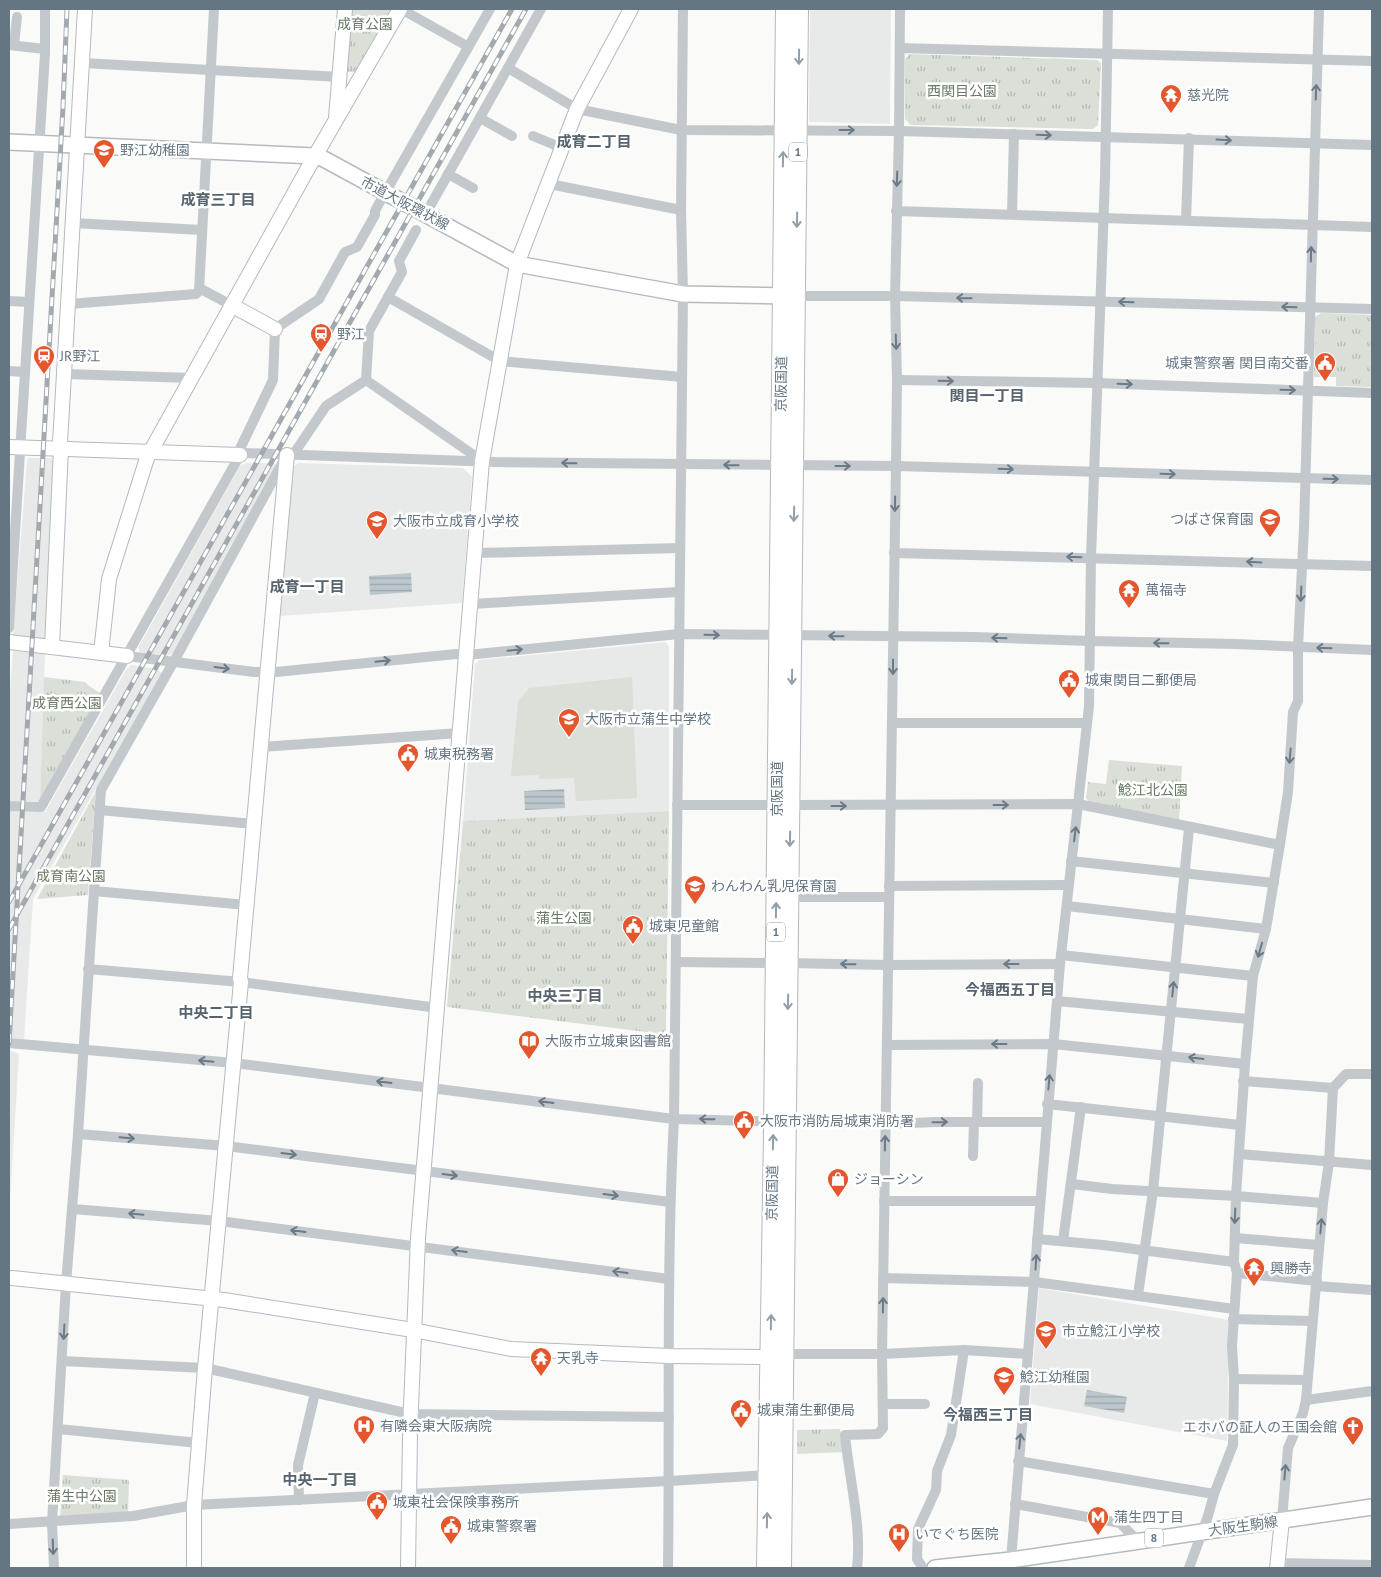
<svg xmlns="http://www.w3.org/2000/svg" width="1381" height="1577" viewBox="0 0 1381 1577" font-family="'PT Sans','Noto Sans JP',sans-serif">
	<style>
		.built { fill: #e8e9e9 }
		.grass { fill: #dadfd7 }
		.park { fill: url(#park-tufts) }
		.water { fill: url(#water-rules) }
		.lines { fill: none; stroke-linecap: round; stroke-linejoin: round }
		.secondary-casing { stroke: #b3babf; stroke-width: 16 }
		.primary-casing { stroke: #b5babe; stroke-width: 18 }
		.highway-casing { stroke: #b4b9bd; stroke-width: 20 }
		.street { stroke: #c3c8cc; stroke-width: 10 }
		.secondary { stroke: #fff; stroke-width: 14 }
		.primary { stroke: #fff; stroke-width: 15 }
		.highway { stroke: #fff; stroke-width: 18 }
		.rail-casing { stroke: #a2aab0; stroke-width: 5 }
		.rail { stroke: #fff; stroke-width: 3; stroke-dasharray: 9; stroke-linecap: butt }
		.oneway { stroke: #939fa8 }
		.oneway2 { stroke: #6a7a87 }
		.labels { text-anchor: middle; stroke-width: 5; stroke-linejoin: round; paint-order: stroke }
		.shield { fill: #fff; stroke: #939fa8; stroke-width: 1 }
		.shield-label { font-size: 12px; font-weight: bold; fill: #657683 }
		.park-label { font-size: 14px; fill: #687a64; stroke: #fff }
		.poi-label { font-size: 14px; fill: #657683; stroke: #fff; text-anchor: start }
		.street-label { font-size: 14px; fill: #657683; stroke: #fff }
		.neighbourhood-label { font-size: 15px; font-weight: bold; fill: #57646e; stroke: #fff }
	</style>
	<defs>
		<pattern id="park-tufts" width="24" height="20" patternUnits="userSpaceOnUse" patternTransform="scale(1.25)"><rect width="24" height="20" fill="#dadfd7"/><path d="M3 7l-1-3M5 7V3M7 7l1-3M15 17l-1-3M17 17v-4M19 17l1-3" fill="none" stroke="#b4b9b4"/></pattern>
		<pattern id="water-rules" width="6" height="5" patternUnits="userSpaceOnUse" patternTransform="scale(1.25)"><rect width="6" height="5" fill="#bbc7cb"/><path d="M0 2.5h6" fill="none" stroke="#9ca6aa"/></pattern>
	</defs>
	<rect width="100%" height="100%" fill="#fafaf8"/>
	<g class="built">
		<polygon points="810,9 891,9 890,124 809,122"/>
		<polygon points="29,458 50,458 54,460 46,635 42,640 13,638 27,460"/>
		<polygon points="246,463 274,463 276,466 173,653 167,656 138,652 140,650 138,648 240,466"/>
		<polygon points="298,463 463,468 472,477 462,603 280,616 293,467"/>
		<polygon points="666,642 669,647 669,811 463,821 475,664 479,660"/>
		<polygon points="13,651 45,654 40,801 9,801 9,702"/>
		<polygon points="131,665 159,669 158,670 162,673 33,899 24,1039 9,1038 9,811 45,812 126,670"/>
		<polygon points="9,1050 19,1054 9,1216"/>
		<polygon points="1039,1288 1229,1320 1227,1441 1030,1404"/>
	</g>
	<polygon class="grass" points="632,677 637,798 576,801 574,778 539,779 539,775 511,776 518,702 529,688"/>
	<g class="park">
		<polygon points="352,9 391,9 355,72 346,72"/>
		<polygon points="909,54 1097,60 1101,63 1098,125 1093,129 911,125 905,119 905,60"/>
		<polygon points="1321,313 1372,315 1372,387 1336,386 1336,377 1314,377 1315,317"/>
		<polygon points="44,677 85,682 88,685 100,693 40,801"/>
		<polygon points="1109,760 1182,766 1179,822 1089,802 1086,798 1088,782 1106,784"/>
		<polygon points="96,791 88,895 37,899"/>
		<polygon points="669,811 666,1030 662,1034 447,1007 463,821"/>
		<polygon points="840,1429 845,1452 797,1454 797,1430"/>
		<polygon points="63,1475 129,1480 128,1513 60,1517"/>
	</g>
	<g class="water">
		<polygon points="411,573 412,592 370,595 369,576"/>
		<polygon points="564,789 565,808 525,810 524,791"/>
		<polygon points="1087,1390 1127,1397 1124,1413 1084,1406"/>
	</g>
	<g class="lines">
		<g class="secondary-casing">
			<g id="secondary">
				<polyline points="336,118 345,9"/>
				<polyline points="233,306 275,329"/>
				<polyline points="9,447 240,455"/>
				<polyline points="9,642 127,656"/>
				<polyline points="52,647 61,448 60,443 85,9"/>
				<polyline points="101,653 109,579 147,458 307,170 400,9"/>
				<polyline points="12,1278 224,1300 413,1330 511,1349 669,1356 770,1357"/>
				<polyline points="410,1431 418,1238 482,461 517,264 577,109 631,9"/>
				<polyline points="194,1568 194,1505 205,1368 241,982 240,978 287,455"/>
				<polyline points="408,1568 410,1436"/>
				<polyline points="1277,1568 1282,1520"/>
			</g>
		</g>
		<g class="primary-casing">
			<g id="primary">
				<polyline points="9,142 315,156 322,158 517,264 683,294 792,296"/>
				<polyline points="935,1568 1011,1560 1372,1507"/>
			</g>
		</g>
		<g class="highway-casing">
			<g id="highway">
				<polyline points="766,1568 773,1134 785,9"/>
				<polyline points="782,1568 799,9"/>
			</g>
		</g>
		<g class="street">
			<polyline points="401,9 467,46"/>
			<polyline points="9,45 45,49"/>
			<polyline points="14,45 17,17"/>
			<polyline points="900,48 1372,61"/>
			<polyline points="83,63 340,77"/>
			<polyline points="508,68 577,109 681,130 899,131 1372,145"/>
			<polyline points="480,118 512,136"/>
			<polyline points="533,136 562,148"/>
			<polyline points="448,174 473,188"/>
			<polyline points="549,184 681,210"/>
			<polyline points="389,186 490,9"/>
			<polyline points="429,208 541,9"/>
			<polyline points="896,211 1372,227"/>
			<polyline points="1012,214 1014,134"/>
			<polyline points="1186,220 1189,138"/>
			<polyline points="73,223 202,230"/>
			<polyline points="199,288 233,306"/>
			<polyline points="796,296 895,296 1372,309"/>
			<polyline points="388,297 500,361 682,377"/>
			<polyline points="9,301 29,302"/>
			<polyline points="69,304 196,294 199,291 214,9"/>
			<polyline points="9,371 25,372"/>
			<polyline points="65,374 192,378"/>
			<polyline points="366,380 482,461"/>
			<polyline points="897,380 1096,383 1372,393"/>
			<polyline points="237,455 273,380 275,329 319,299 345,252 357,247 375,215 375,211 382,198"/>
			<polyline points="293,455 326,406 366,380 369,331 402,272 399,261 416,230"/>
			<polyline points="475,553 680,548"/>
			<polyline points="894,553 1372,566"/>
			<polyline points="471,604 679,592"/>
			<polyline points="9,628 45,54 45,9"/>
			<polyline points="127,656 254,672 276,672 456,654 467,655 679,634 975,637 1090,641 1236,644 1372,650"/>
			<polyline points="893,723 1087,723"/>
			<polyline points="261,747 460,733"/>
			<polyline points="677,805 777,805"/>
			<polyline points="790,805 1078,804 1280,845"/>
			<polyline points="9,806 41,807 240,455 245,453 495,462 896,466 1372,480"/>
			<polyline points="99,810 254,824"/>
			<polyline points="1071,861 1274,883"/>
			<polyline points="889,886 1069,885"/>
			<polyline points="94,891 101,790 178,654 284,460"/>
			<polyline points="789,897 889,897"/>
			<polyline points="1067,906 1266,929"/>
			<polyline points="1061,955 1253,976"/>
			<polyline points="676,962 775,963"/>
			<polyline points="788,963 888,965 1060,964"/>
			<polyline points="88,969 241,982 438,1008"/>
			<polyline points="1057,1001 1248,1019"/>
			<polyline points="9,1043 234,1063 674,1119 885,1124 936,1122 1046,1122"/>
			<polyline points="887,1045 1053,1044 1245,1064"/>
			<polyline points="1243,1081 1333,1088"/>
			<polyline points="1047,1104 1240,1125"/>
			<polyline points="977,1122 978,1083"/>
			<polyline points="78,1134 226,1146 670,1202"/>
			<polyline points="1239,1154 1372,1165"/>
			<polyline points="973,1156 974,1122"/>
			<polyline points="1072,1184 1112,1189 1236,1196 1323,1203"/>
			<polyline points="884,1201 1040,1201"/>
			<polyline points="73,1209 219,1221 669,1279"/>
			<polyline points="1235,1238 1319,1245"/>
			<polyline points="1037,1239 1103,1245 1234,1262"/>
			<polyline points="1063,1241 1081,1107"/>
			<polyline points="1237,1273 1317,1281"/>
			<polyline points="883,1278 1035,1282 1234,1309"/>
			<polyline points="1316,1286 1372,1290"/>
			<polyline points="1138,1295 1153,1191 1189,828"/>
			<polyline points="1233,1319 1312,1321"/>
			<polyline points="785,1354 882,1354 964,1350 1028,1354"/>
			<polyline points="62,1361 205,1368 410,1414 669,1417"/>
			<polyline points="1234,1379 1307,1380"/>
			<polyline points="1306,1400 1372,1391"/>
			<polyline points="883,1404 925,1404"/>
			<polyline points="58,1429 199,1443"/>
			<polyline points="1018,1461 1214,1494"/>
			<polyline points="299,1500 298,1465 315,1393"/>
			<polyline points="1015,1504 1120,1523 1137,1540"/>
			<polyline points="1282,1520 1288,1448 1303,1413 1306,1400 1323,1203 1329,1162 1333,1088 1346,1074 1372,1074"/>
			<polyline points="9,1524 133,1516 194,1505 669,1481 767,1475"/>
			<polyline points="1011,1560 1060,964 1089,706 1091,557 1105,177 1108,9"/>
			<polyline points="1277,1563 1372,1565"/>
			<polyline points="54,1568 52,1523 66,1284 78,1134 94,891 247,905"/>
			<path d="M 668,1568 C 670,1418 666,1269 674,1119 L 683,294 L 681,210 L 683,9"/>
			<path d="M 857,1568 C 862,1526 849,1478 845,1435 L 878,1434 L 883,1428 L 882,1354 L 896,466 L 897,380 L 895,296 L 899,131 L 900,9"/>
			<polyline points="923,1568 917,1559 918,1529 936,1490 937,1471 951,1435 964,1350"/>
			<polyline points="1189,1568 1208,1516 1214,1494 1233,1445 1234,1379 1232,1346 1237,1273 1234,1262 1236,1196 1245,1064 1253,976 1266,929 1280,844 1288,792 1293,712 1298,701 1298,647 1304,528 1319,9"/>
		</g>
		<use href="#secondary" class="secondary"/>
		<use href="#primary" class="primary"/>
		<use href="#highway" class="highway"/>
		<g class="rail-casing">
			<g id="rail">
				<polyline points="9,902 512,9"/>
				<polyline points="9,929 526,9"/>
				<polyline points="9,1043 63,107 67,9"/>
			</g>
		</g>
		<use href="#rail" class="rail"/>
	</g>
	<defs><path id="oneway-shaft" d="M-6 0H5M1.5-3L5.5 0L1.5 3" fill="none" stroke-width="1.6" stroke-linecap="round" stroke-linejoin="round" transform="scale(1.25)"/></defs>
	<g class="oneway">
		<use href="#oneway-shaft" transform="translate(799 57) rotate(91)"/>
		<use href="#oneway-shaft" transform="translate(783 159) rotate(-89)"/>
		<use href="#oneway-shaft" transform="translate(797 220) rotate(91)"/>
		<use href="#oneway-shaft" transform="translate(794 514) rotate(91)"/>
		<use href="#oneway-shaft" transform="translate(792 677) rotate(91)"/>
		<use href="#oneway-shaft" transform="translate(790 839) rotate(91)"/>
		<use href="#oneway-shaft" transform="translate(776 910) rotate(-89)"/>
		<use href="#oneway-shaft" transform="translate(788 1002) rotate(91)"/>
		<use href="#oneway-shaft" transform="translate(773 1142) rotate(-89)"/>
		<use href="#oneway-shaft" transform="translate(771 1322) rotate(-89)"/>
		<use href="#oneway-shaft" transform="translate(767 1520) rotate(-89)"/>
	</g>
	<g class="oneway2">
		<use href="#oneway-shaft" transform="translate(1316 92) rotate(-88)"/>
		<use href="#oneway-shaft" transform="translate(847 130)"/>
		<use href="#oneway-shaft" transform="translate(1044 135) rotate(2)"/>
		<use href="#oneway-shaft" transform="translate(1224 140) rotate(3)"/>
		<use href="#oneway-shaft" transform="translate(897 179) rotate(92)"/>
		<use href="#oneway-shaft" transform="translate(1311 254) rotate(-89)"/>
		<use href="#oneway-shaft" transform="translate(964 298) rotate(-179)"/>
		<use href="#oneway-shaft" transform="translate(1126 302) rotate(-178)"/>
		<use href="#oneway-shaft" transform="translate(1289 307) rotate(-178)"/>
		<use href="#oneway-shaft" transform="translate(896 342) rotate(88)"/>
		<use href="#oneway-shaft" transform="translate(946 381) rotate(1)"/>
		<use href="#oneway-shaft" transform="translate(1125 384) rotate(2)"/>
		<use href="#oneway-shaft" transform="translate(1288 390) rotate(1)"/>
		<use href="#oneway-shaft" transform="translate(569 463) rotate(-179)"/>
		<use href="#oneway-shaft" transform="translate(731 465) rotate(-179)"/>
		<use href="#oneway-shaft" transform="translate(843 466)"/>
		<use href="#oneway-shaft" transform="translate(1006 469) rotate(2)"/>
		<use href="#oneway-shaft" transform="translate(1168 474) rotate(2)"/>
		<use href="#oneway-shaft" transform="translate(1331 479) rotate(1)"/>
		<use href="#oneway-shaft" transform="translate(895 504) rotate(91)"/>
		<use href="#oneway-shaft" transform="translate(1074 557) rotate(-178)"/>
		<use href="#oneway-shaft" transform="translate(1254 562) rotate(-177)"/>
		<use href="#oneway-shaft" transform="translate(1301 594) rotate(93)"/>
		<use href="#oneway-shaft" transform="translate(712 635) rotate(1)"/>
		<use href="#oneway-shaft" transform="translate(836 636) rotate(-179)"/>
		<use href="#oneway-shaft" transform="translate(999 638) rotate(-178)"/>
		<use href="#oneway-shaft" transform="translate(1161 643) rotate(-179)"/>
		<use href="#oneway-shaft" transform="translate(1324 648) rotate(-178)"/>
		<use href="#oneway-shaft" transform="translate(515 650) rotate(-6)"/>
		<use href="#oneway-shaft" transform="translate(383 661) rotate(-6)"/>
		<use href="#oneway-shaft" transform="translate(893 667) rotate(90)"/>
		<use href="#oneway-shaft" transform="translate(222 668) rotate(7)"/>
		<use href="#oneway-shaft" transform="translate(1290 756) rotate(95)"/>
		<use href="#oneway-shaft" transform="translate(1001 805)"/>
		<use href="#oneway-shaft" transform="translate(839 806)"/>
		<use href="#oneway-shaft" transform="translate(1075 834) rotate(-83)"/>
		<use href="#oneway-shaft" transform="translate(1260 950) rotate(106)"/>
		<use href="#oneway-shaft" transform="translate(848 964) rotate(-179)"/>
		<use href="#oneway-shaft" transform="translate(1011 964) rotate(180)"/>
		<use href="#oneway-shaft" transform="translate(1173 989) rotate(-84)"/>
		<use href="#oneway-shaft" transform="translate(999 1044) rotate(180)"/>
		<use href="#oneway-shaft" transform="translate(1196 1058) rotate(-173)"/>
		<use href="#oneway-shaft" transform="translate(206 1061) rotate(-175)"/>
		<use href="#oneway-shaft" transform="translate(384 1082) rotate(-173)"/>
		<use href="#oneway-shaft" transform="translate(1049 1082) rotate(-85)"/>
		<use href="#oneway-shaft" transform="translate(546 1102) rotate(-173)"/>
		<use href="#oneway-shaft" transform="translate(707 1119) rotate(-179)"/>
		<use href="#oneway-shaft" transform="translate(940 1122) rotate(-1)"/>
		<use href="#oneway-shaft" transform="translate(127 1138) rotate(5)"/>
		<use href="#oneway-shaft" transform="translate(885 1143) rotate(-89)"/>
		<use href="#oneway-shaft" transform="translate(289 1154) rotate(7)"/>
		<use href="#oneway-shaft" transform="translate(450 1175) rotate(7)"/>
		<use href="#oneway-shaft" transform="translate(611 1195) rotate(7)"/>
		<use href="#oneway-shaft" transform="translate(136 1214) rotate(-175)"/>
		<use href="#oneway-shaft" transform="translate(1235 1216) rotate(92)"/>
		<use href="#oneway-shaft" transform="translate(1321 1226) rotate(-85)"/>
		<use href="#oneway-shaft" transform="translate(298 1231) rotate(-173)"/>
		<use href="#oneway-shaft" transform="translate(459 1251) rotate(-172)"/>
		<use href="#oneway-shaft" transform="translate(1036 1262) rotate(-86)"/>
		<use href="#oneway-shaft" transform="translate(620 1272) rotate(-172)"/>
		<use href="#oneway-shaft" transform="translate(883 1305) rotate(-89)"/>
		<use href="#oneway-shaft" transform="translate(64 1332) rotate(93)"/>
		<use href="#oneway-shaft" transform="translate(1020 1441) rotate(-84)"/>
		<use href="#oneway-shaft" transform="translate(1285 1472) rotate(-85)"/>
		<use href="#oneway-shaft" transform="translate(53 1547) rotate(88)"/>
	</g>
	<defs>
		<g id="temple-pin" transform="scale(1.125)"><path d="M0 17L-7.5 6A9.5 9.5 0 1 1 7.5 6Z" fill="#e4572e" stroke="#fff"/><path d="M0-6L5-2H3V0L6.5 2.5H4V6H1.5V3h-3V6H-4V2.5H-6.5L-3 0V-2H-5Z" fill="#fff"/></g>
		<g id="school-pin" transform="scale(1.125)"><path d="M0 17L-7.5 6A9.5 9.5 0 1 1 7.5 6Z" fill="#e4572e" stroke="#fff"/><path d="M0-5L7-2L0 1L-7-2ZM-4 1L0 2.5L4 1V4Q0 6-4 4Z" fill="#fff"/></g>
		<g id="station-pin" transform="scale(1.125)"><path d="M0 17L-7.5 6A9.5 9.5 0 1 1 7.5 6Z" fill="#e4572e" stroke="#fff"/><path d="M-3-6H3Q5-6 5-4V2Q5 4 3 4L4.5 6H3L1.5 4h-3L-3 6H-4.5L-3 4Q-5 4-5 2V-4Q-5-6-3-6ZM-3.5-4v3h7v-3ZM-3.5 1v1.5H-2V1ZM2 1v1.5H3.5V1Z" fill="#fff"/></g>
		<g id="civic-pin" transform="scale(1.125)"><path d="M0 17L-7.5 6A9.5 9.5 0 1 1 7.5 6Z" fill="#e4572e" stroke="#fff"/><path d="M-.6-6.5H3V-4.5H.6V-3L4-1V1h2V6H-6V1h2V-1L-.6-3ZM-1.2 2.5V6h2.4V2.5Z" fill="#fff"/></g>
		<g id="library-pin" transform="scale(1.125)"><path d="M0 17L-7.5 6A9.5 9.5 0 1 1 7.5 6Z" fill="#e4572e" stroke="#fff"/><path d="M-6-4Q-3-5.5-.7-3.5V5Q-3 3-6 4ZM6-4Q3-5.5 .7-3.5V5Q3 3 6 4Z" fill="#fff"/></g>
		<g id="shop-pin" transform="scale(1.125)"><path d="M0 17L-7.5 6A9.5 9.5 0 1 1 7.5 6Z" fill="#e4572e" stroke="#fff"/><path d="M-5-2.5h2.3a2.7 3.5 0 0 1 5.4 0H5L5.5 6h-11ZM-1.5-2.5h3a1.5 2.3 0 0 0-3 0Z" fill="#fff"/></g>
		<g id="hospital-pin" transform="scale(1.125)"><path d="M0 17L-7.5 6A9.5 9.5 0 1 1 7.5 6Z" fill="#e4572e" stroke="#fff"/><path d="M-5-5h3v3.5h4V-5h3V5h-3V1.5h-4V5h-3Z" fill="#fff"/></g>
		<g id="church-pin" transform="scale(1.125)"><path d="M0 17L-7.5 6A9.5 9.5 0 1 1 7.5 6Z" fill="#e4572e" stroke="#fff"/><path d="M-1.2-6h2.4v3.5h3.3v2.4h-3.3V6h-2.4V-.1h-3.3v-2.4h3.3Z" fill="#fff"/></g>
		<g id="metro-pin" transform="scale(1.125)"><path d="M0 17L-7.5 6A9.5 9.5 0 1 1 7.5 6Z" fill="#e4572e" stroke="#fff"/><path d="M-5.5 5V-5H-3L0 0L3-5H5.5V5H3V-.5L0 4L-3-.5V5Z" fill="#fff"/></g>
	</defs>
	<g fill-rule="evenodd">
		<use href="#temple-pin" x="1171" y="95"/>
		<use href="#school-pin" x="104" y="150"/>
		<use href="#station-pin" x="321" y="334"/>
		<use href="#station-pin" x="44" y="356"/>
		<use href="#civic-pin" x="1325" y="363"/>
		<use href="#school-pin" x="1270" y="519"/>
		<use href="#school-pin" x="377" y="521"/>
		<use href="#temple-pin" x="1129" y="590"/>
		<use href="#civic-pin" x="1069" y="680"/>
		<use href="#school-pin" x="569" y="719"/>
		<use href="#civic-pin" x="408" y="754"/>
		<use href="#school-pin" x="695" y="886"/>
		<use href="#civic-pin" x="633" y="926"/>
		<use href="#library-pin" x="529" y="1041"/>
		<use href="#civic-pin" x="744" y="1121"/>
		<use href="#shop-pin" x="838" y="1179"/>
		<use href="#temple-pin" x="1254" y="1268"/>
		<use href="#school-pin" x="1046" y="1331"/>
		<use href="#temple-pin" x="541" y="1358"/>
		<use href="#school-pin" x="1004" y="1377"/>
		<use href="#civic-pin" x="741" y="1410"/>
		<use href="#hospital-pin" x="364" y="1426"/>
		<use href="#church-pin" x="1353" y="1427"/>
		<use href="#civic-pin" x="377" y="1502"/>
		<use href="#metro-pin" x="1098" y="1517"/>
		<use href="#civic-pin" x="451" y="1526"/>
		<use href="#hospital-pin" x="899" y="1534"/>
	</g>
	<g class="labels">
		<g class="shield">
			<rect x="789" y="142.5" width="18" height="19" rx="4"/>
			<rect x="767" y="922.5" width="18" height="19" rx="4"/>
			<rect x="1145" y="1528.5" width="18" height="19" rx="4"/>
		</g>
		<g class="shield-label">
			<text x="798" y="156">1</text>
			<text x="776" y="936">1</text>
			<text x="1154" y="1542">8</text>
		</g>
		<g class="park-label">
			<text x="365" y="29">成育公園</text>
			<text x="962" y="96">西関目公園</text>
			<text x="67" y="708">成育西公園</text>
			<text x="1153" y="795">鯰江北公園</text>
			<text x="71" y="881">成育南公園</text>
			<text x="564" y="923">蒲生公園</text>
			<text x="82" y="1501">蒲生中公園</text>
		</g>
		<g class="poi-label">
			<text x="1187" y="100">慈光院</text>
			<text x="120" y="155">野江幼稚園</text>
			<text x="337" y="339">野江</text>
			<text x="60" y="361">JR野江</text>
			<text x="1309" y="368" text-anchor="end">城東警察署 関目南交番</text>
			<text x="1254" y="524" text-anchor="end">つばさ保育園</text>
			<text x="393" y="526">大阪市立成育小学校</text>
			<text x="1145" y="595">萬福寺</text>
			<text x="1085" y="685">城東関目二郵便局</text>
			<text x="585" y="724">大阪市立蒲生中学校</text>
			<text x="424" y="759">城東税務署</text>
			<text x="711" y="891">わんわん乳児保育園</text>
			<text x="649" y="931">城東児童館</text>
			<text x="545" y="1046">大阪市立城東図書館</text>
			<text x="760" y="1126">大阪市消防局城東消防署</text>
			<text x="854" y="1184">ジョーシン</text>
			<text x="1270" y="1273">興勝寺</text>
			<text x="1062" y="1336">市立鯰江小学校</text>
			<text x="557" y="1363">天乳寺</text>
			<text x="1020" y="1382">鯰江幼稚園</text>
			<text x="757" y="1415">城東蒲生郵便局</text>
			<text x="380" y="1431">有隣会東大阪病院</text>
			<text x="1337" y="1432" text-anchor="end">エホバの証人の王国会館</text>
			<text x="393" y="1507">城東社会保険事務所</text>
			<text x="1114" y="1522">蒲生四丁目</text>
			<text x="467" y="1531">城東警察署</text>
			<text x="915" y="1539">いでぐち医院</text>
		</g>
		<g class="street-label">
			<text transform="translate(405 203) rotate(28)" y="5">市道大阪環状線</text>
			<text transform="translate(781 384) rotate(-89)" y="5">京阪国道</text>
			<text transform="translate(777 789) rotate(-90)" y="5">京阪国道</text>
			<text transform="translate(772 1193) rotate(-89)" y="5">京阪国道</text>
			<text transform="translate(1243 1526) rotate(-8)" y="5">大阪生駒線</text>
		</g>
		<g class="neighbourhood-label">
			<text x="594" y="147">成育二丁目</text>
			<text x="218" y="205">成育三丁目</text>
			<text x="987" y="401">関目一丁目</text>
			<text x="307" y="592">成育一丁目</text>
			<text x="1010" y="995">今福西五丁目</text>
			<text x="565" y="1001">中央三丁目</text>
			<text x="216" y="1018">中央二丁目</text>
			<text x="988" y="1420">今福西三丁目</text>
			<text x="320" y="1485">中央一丁目</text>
		</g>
	</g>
	<rect width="1381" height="1577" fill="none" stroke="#657683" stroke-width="20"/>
</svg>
